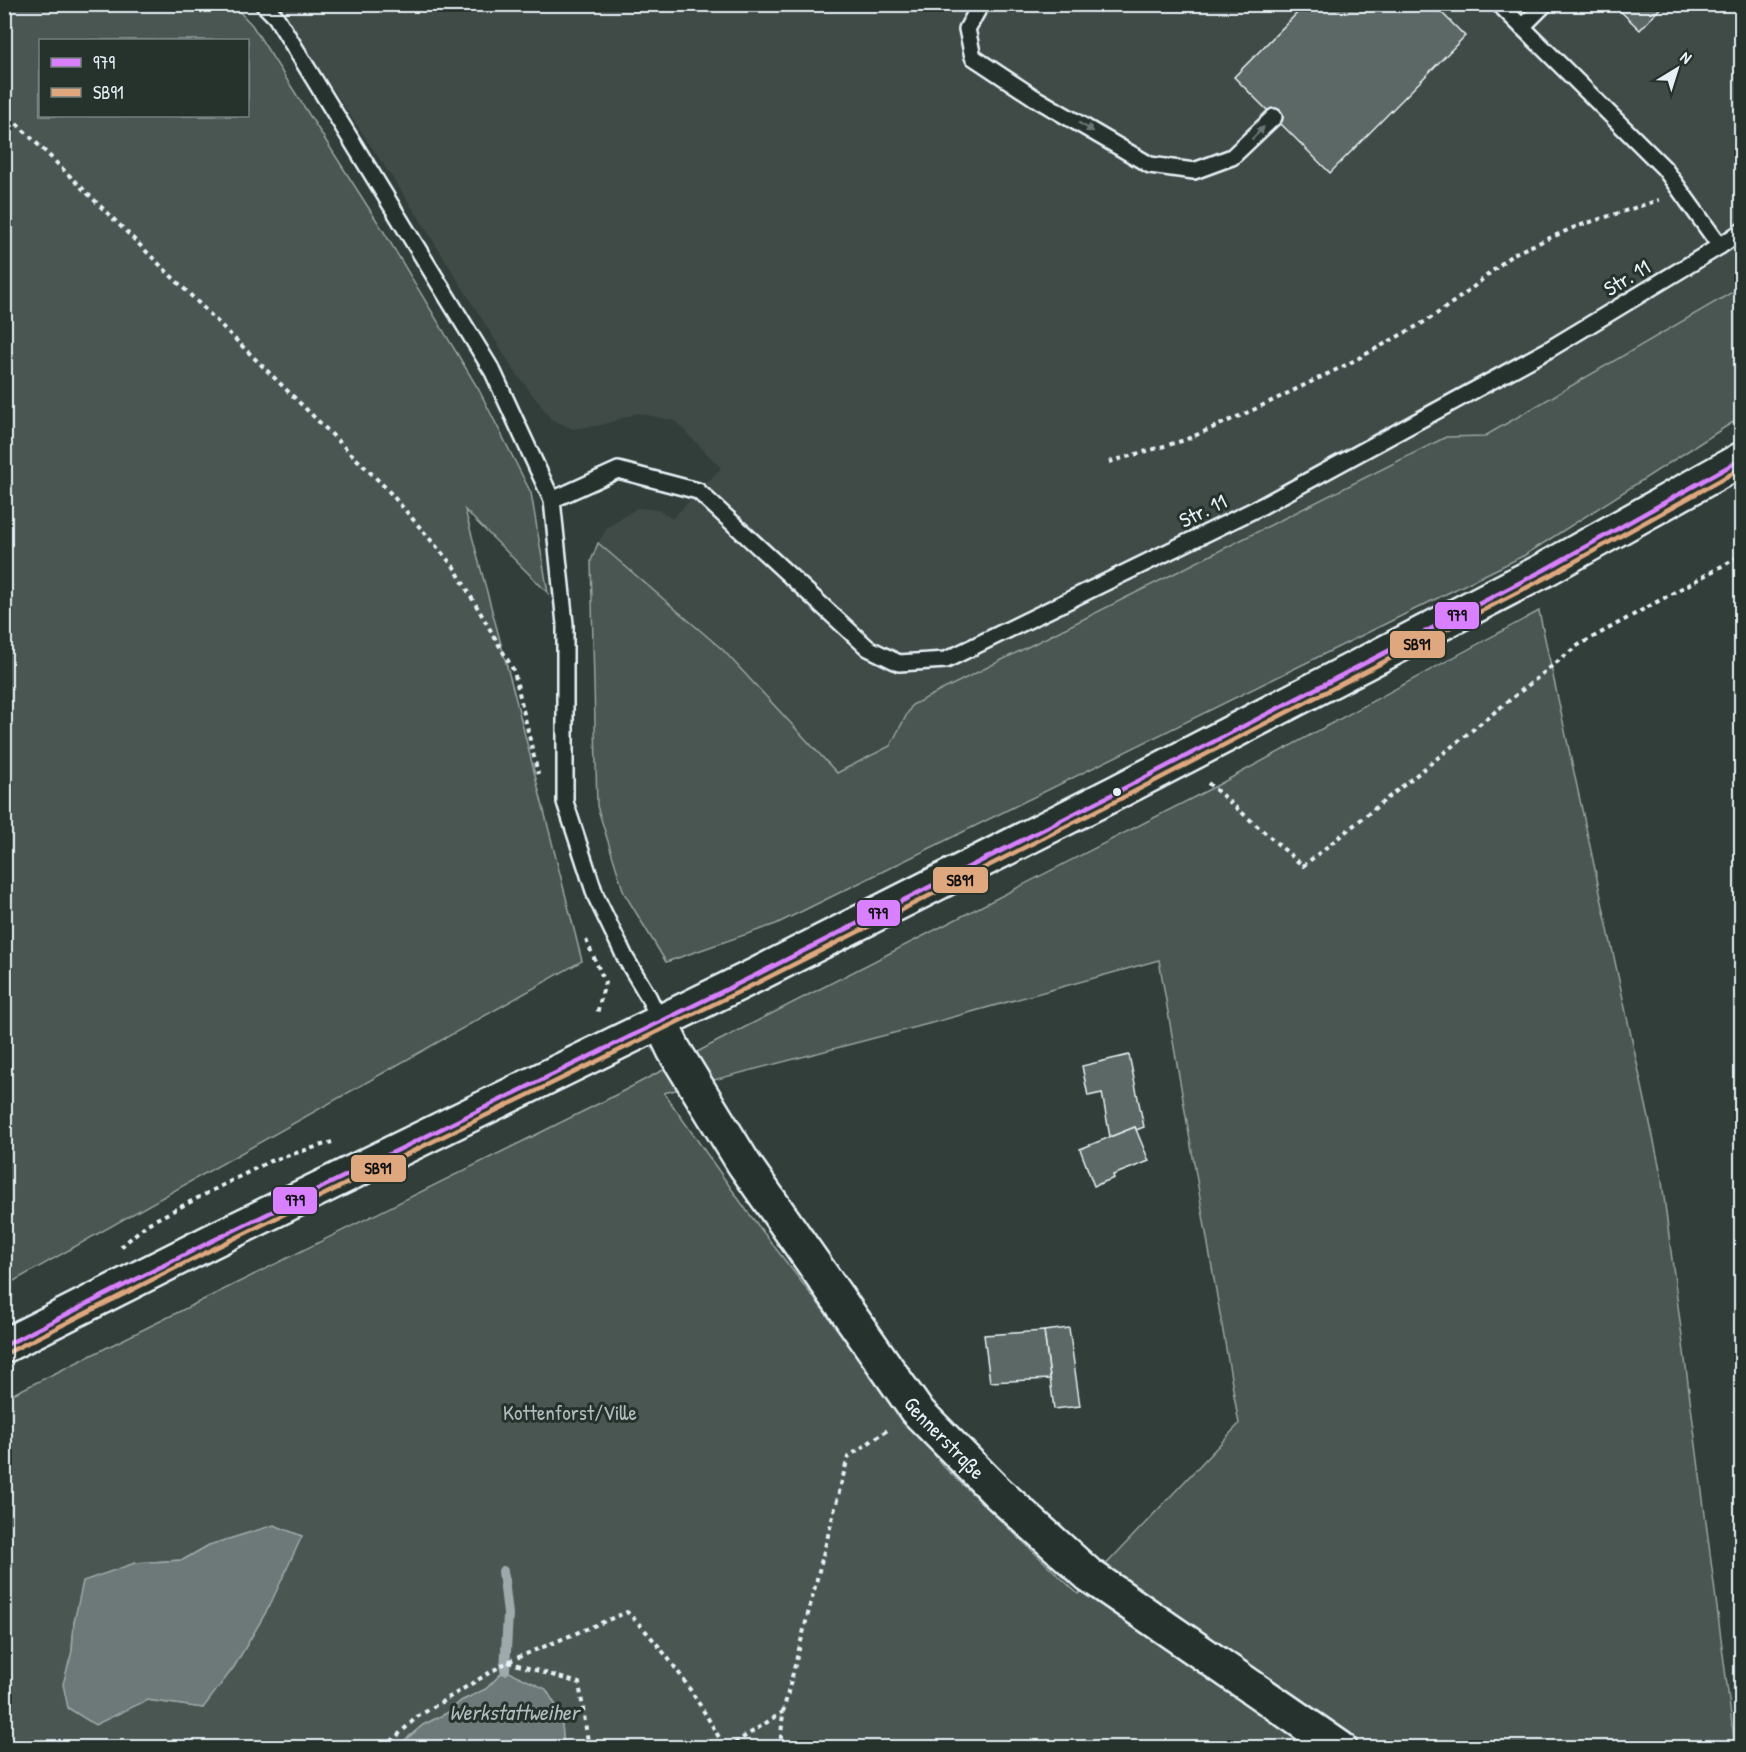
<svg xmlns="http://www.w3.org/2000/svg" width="1746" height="1752" viewBox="0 0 1746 1752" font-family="'Patrick Hand',sans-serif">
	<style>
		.built { fill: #3f4b46 }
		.green { fill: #495651; stroke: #98a4a4; stroke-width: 1.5; fill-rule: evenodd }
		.water { fill: #6d7978; stroke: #9ea9ab; stroke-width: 1.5 }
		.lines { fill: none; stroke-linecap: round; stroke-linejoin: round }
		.stream { stroke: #9ea9ab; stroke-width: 10 }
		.building { fill: #5c6865; stroke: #e8f1f8; stroke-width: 1.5 }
		.lane-casing { stroke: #e8f1f8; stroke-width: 20 }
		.secondary-casing { stroke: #e8f1f8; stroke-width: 38 }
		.primary-casing { stroke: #e8f1f8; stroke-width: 38 }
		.path { stroke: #e8f1f8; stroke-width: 4; stroke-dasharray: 4.5 4.5; stroke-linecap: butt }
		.lane { stroke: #26332d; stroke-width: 15 }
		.secondary { stroke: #26332d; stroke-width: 33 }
		.primary { stroke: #26332d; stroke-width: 33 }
		.bus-1-casing { stroke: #26332d; stroke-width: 9 }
		.bus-2-casing { stroke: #26332d; stroke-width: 9 }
		.bus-1 { stroke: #d880ff; stroke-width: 4.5 }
		.bus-2 { stroke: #dfa77e; stroke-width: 4.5 }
		.oneway { fill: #6a7674 }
		.bus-dot { fill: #e8f1f8; stroke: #26332d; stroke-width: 2 }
		.labels { text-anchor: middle; stroke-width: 6; stroke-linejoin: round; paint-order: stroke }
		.street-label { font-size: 21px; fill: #e8f1f8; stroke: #26332d }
		.park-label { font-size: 21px; fill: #b0bbbe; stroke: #26332d }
		.water-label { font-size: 22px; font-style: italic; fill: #b1bbbe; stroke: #26332d }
		.line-badge { stroke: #26332d; stroke-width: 2 }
		.pale-badge-label { font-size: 16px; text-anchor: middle; font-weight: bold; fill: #111 }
	</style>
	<rect width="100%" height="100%" fill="#323e39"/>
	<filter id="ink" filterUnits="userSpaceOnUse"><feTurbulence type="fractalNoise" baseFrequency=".0167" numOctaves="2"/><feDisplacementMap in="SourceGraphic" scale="12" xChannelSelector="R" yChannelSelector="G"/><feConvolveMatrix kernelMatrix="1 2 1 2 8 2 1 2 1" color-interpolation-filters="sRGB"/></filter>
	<g filter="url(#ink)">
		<polygon class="built" points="276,5 1741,5 1741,287 1485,436 1446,437 912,705 890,746 836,773 723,650 598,543 607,528 637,508 659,510 672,519 721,468 675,421 638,413 602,425 573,429 551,419 513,369 416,213"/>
		<g class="green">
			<path d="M 4,5 L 233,5 L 252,25 L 384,232 L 479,390 L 531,493 L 548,593 L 465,510 L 516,700 L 582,961 L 5,1286 ZM 40,40 L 248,40 L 248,116 L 40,116 Z"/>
			<polygon points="1741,287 1741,417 1525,555 776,924 666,962 624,893 597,806 591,561 598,543 723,650 837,773 890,746 912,705 1446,437 1485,436"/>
			<path d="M 1539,611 L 1661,1174 L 1735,1747 L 564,1747 L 561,1714 L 505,1670 L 486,1689 L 461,1701 L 447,1713 L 423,1725 L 397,1747 L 5,1748 L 5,1398 L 608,1099 L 720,1040 L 1216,786 ZM 1159,960 L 1239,1424 L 1078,1594 L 943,1466 L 747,1211 L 664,1093 L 928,1024 ZM 209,1545 L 203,1708 L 147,1700 L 125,1710 L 72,1651 L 74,1622 L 135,1563 L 183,1560 Z"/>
		</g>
		<g class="water">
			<polygon points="274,1525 302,1536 269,1607 234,1667 203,1708 147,1700 95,1725 68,1708 63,1684 72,1651 74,1622 83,1581 135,1563 183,1560 209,1545"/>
			<polygon points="505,1670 546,1689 561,1714 564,1747 397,1747 423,1725 447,1713 461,1701 486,1689"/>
		</g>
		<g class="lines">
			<polyline class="stream" points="503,1571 508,1614 505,1670"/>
		</g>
		<g class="building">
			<polygon points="1306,4 1433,4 1465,36 1330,173 1234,77"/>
			<polygon points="1613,4 1664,4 1640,30"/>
			<polygon points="1129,1055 1144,1127 1136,1130 1135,1127 1110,1137 1102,1093 1088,1096 1082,1066"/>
			<polygon points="1135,1127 1149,1161 1113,1175 1114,1178 1094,1186 1080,1149"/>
			<polygon points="1069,1328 1080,1406 1054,1409 1044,1331"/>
			<polygon points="1044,1331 1050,1379 990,1382 984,1335"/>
		</g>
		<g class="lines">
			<g class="lane-casing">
				<g id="lane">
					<polyline points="263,4 276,17 493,372 552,500 565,624 565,802 596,897 626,959 648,996 660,1021"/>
					<polyline points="981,4 967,29 973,57 1035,98 1150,165 1194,171 1232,157 1274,117"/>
					<polyline points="1499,4 1664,168 1720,246"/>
					<polyline points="1522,27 1545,4"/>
					<polyline points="552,500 618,470 698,491 868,648 899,663 946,660 1262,506 1548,350 1720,246 1742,231"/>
				</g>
			</g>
			<g class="secondary-casing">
				<g id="secondary">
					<path id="s1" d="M 660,1021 L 674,1050 L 744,1164 L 916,1410 L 998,1493 L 1089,1575 L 1340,1748"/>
				</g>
			</g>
			<g class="primary-casing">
				<polyline id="primary" points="4,1346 212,1241 756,975 1117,792 1544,570 1742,459"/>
			</g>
			<g class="path">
				<polyline points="4,111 386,488 454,567 514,671 538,774"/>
				<polyline points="1109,462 1185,440 1253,410 1348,364 1428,320 1466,293 1513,254 1575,227 1659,200"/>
				<polyline points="1208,783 1303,866 1577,646 1742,555"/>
				<polyline points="586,940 605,982 597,1014"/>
				<polyline points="121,1247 147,1224 270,1161 332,1142"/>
				<polyline points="508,1662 579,1683 589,1748"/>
				<path d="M 384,1748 L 417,1717 L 507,1662 L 627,1612 C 668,1651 697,1698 725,1748"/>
				<polyline points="727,1748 783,1712"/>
				<polyline points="780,1748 783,1712 848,1457 889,1429"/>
			</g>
			<use href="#lane" class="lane"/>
			<use href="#secondary" class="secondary"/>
			<use href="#primary" class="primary"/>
			<g class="bus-1-casing">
				<polyline id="bus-1" points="4,1346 212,1241 756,975 1117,792 1544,570 1742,459"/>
			</g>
			<g class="bus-2-casing">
				<polyline id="bus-2" points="7,1353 215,1248 759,982 1120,799 1547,577 1742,468"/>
			</g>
			<use href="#bus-1" class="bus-1"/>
			<use href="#bus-2" class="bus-2"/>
		</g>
		<defs><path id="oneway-solid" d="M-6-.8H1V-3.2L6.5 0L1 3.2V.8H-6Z" transform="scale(1.5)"/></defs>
		<g class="oneway">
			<use href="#oneway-solid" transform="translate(1086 127) rotate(30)"/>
			<use href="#oneway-solid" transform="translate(1258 133) rotate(-45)"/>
		</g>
	</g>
	<circle class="bus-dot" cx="1117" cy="792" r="5"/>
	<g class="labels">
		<g class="street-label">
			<text transform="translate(1627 278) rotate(-31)" y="7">Str. 11</text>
			<text transform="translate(1203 511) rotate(-26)" y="7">Str. 11</text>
			<text dy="7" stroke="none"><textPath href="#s1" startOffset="506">Gennerstraße</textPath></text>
		</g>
		<g class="park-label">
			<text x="570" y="1420">Kottenforst/Ville</text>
		</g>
		<g class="water-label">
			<text x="514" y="1720">Werkstattweiher</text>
		</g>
	</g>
	<g class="line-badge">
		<rect x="1434" y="601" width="46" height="29" rx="6" fill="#d880ff"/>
		<rect x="1389" y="630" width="57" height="29" rx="6" fill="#dfa77e"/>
		<rect x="932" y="866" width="57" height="28" rx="6" fill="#dfa77e"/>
		<rect x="856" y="899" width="45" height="28" rx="6" fill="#d880ff"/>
		<rect x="350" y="1154" width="57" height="29" rx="6" fill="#dfa77e"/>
		<rect x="272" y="1186" width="46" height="29" rx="6" fill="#d880ff"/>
	</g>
	<g class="pale-badge-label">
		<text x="1457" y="621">979</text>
		<text x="1417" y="650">SB91</text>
		<text x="960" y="886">SB91</text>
		<text x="878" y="919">979</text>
		<text x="378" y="1174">SB91</text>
		<text x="295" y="1206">979</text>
	</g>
	<rect width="1746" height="1752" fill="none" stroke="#26332d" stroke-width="24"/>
	<rect x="12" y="12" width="1722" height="1728" fill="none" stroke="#e8f1f8" stroke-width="2" filter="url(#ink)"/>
	<rect x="39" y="39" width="210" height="78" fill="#26332d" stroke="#747f7e" stroke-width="1.5"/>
	<rect x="51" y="58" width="30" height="9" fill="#d880ff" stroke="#747f7e" stroke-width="1.5"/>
	<text x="93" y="69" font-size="18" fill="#e8f1f8">979</text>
	<rect x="51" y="88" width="30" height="9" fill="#dfa77e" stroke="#747f7e" stroke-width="1.5"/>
	<text x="93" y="99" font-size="18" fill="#e8f1f8">SB91</text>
	<g transform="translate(1677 69) rotate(38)" stroke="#26332d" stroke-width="4.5" paint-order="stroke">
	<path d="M0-4.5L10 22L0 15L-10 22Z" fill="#e8f1f8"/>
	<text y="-9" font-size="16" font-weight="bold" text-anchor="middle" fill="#e8f1f8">N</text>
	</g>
</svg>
